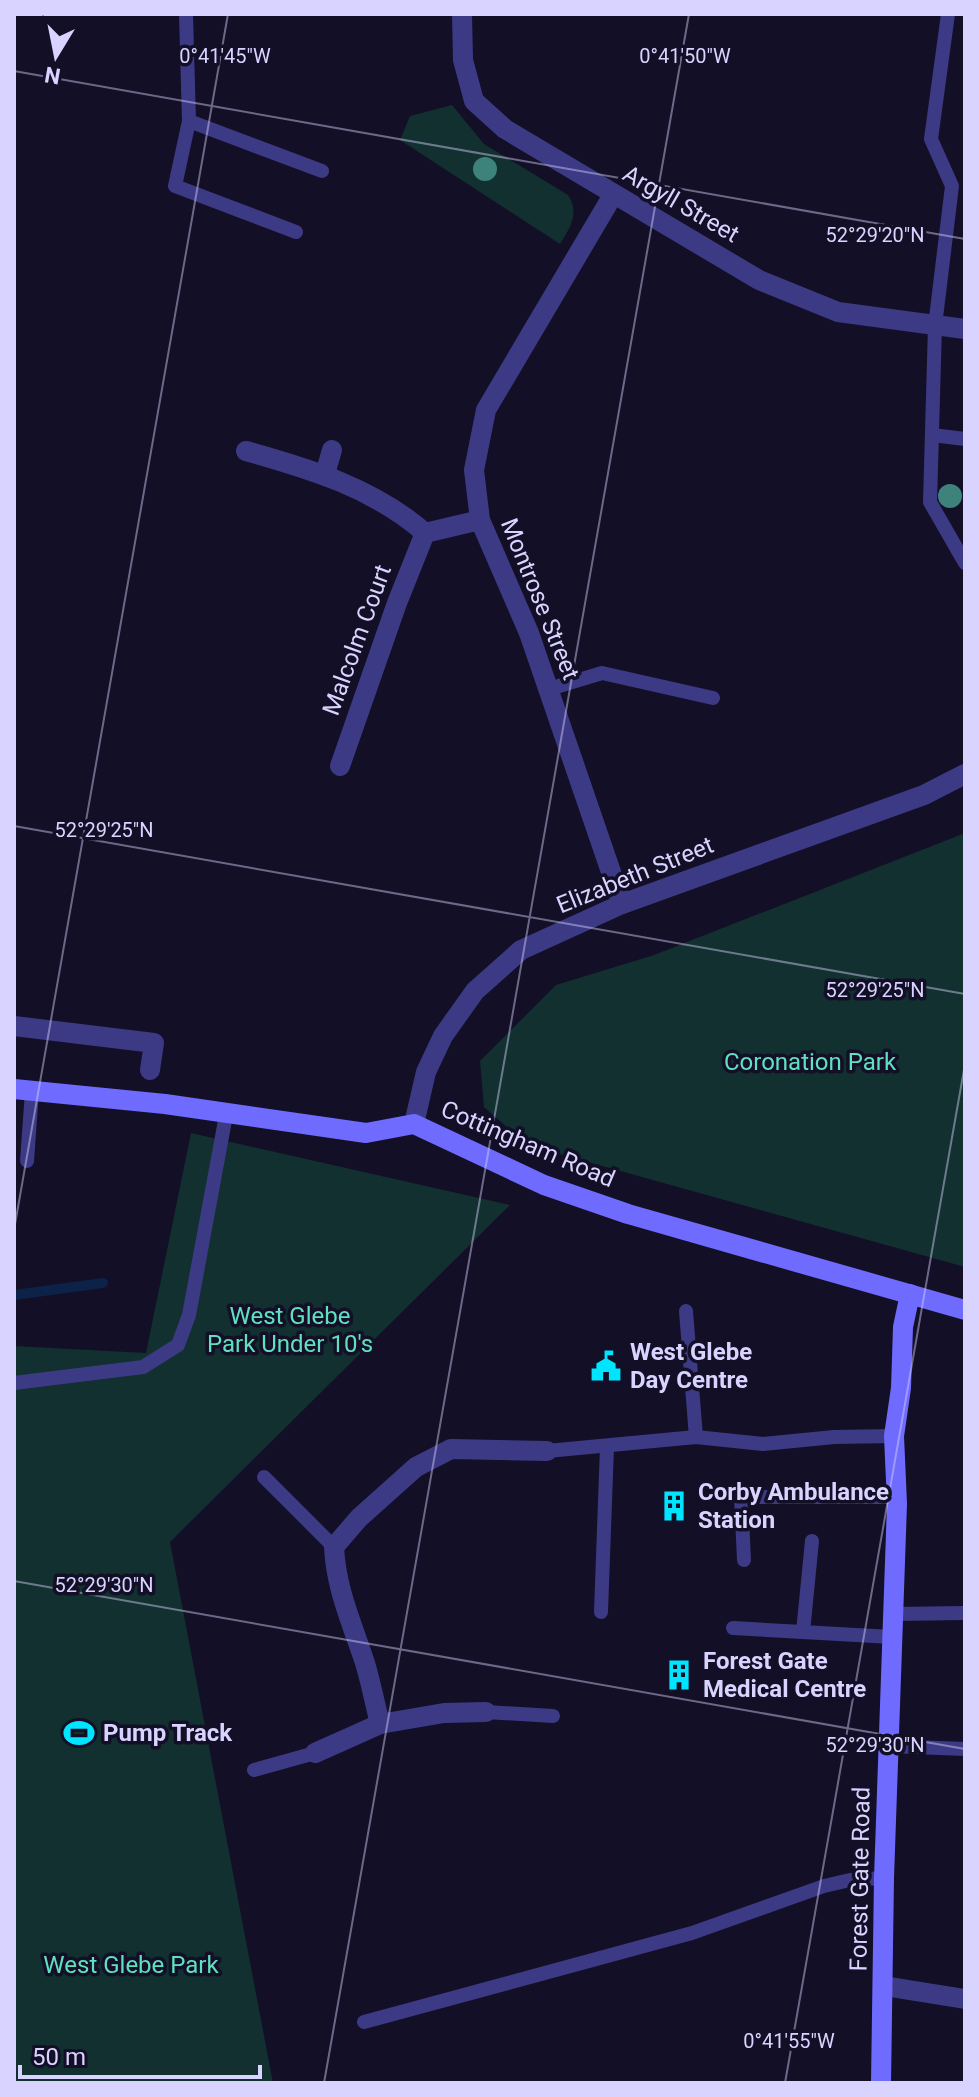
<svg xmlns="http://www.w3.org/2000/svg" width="979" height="2097" viewBox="0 0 979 2097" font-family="Roboto,sans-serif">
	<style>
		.green { fill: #12302f }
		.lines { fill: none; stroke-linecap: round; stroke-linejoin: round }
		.stream { stroke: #0c2248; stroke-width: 10 }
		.lane { stroke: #3d3a85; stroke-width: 14 }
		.street { stroke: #3d3a85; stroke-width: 20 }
		.secondary { stroke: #6f6bff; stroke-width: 20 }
		.tree { fill: #3d827b }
		.ticks { fill: none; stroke: #d9d4ff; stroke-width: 2; stroke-opacity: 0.45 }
		.labels { text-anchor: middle; stroke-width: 7; stroke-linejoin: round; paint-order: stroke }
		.street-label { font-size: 24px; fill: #d9d4ff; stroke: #130f26 }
		.park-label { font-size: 24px; fill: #5fe0c0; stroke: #130f26 }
		.poi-label { font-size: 24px; font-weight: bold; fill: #d9d4ff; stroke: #130f26; text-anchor: start }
		.ticks-label { font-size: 20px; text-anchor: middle; fill: #d9d4ff; stroke: #130f26; stroke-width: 7; stroke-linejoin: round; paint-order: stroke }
	</style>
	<rect width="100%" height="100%" fill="#130f26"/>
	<g class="green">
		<path d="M 452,105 L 484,144 L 568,195 C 580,213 570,228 560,244 L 400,140 L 410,116 Z"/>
		<polygon points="965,833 965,1267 527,1145 484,1107 480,1061 556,985 654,955"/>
		<polygon points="191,1133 510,1205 170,1542 273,2083 14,2083 14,1346 146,1353"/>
	</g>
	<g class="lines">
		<polyline class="stream" points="14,1295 103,1283"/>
		<g class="lane">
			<polyline points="186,14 189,121 175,186 296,232"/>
			<polyline points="948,14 931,139 952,186 935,326 930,502 965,563"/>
			<polyline points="189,121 322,171"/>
			<polyline points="932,435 965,439"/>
			<polyline points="549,689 602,673 713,698"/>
			<polyline points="27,1161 32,1091"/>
			<polyline points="686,1311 696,1437"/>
			<polyline points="14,1383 143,1367 178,1345 189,1315 226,1115"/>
			<polyline points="547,1451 696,1437 763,1444 834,1437 894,1436"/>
			<polyline points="264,1477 334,1547"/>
			<polyline points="744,1560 741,1497 897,1497"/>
			<polyline points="601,1612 607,1447"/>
			<polyline points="893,1614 965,1613"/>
			<polyline points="733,1628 892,1637"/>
			<polyline points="803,1632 812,1541"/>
			<polyline points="486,1712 553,1716"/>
			<polyline points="889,1746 965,1749"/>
			<polyline points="254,1770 315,1753"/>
			<polyline points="364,2022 692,1933 824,1886 850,1880 884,1878"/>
		</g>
		<g class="street">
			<polyline points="462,14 463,60 474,101 505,129 759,280 838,312 965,329"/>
			<polyline points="613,195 486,410 474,470 480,520 529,633 622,904"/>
			<path d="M 246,451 C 310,469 374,488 425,533"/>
			<polyline points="325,474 332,450"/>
			<polyline points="340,766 397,603 425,533 480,520"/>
			<polyline points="14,1026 154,1043 150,1070"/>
			<polyline points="414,1124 426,1072 443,1036 475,991 521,950 622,904 924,795 965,774"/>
			<path d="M 380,1724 C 375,1704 371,1683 365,1663 C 352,1623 336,1589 334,1547 L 359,1518 L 416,1467 L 451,1449 L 547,1451"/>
			<polyline points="315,1753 380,1724 444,1713 486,1712"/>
			<polyline points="884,1986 965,1999"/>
		</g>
		<g class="secondary">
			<polyline points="14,1089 165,1104 366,1133 414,1124 544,1185 628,1214 965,1310"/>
			<polyline points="881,2083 884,1878 897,1504 894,1436 901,1388 903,1327 910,1294"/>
		</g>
	</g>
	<g class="tree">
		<circle cx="485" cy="169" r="12"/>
		<circle cx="950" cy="496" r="12"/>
	</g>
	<path class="ticks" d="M 14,71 L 965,239M 14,826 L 965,994M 14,1230 L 228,14M 14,1581 L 965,1749M 324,2083 L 689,14M 785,2083 L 965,1064"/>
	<defs>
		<g id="civic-bare" transform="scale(2.4)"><path d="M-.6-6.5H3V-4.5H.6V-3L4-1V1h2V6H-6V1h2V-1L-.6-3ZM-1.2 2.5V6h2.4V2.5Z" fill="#00e5ff" stroke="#130f26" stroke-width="2.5" paint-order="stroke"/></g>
		<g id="building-bare" transform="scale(2.4)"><path d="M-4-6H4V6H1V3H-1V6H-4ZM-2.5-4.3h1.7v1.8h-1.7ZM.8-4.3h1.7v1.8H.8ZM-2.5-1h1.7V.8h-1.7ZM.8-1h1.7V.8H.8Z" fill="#00e5ff" stroke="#130f26" stroke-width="2.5" paint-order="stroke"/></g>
		<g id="stadium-bare" transform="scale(2.4)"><path d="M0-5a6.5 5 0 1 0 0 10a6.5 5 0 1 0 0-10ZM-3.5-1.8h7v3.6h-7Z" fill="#00e5ff" stroke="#130f26" stroke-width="2.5" paint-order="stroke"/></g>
	</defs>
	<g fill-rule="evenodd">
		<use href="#civic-bare" x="606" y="1366"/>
		<use href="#building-bare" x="674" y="1506"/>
		<use href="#building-bare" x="679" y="1675"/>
		<use href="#stadium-bare" x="79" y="1733"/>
	</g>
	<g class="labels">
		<g class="street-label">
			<text transform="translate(681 204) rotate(30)" y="8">Argyll Street</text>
			<text transform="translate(540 599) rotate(68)" y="8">Montrose Street</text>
			<text transform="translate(357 640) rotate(-70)" y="8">Malcolm Court</text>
			<text transform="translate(635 875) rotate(-22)" y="8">Elizabeth Street</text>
			<text transform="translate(528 1144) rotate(23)" y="8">Cottingham Road</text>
			<text transform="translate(860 1879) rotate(-89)" y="8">Forest Gate Road</text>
		</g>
		<g class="park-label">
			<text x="810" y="1070">Coronation Park</text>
			<text x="290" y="1324">West Glebe<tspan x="290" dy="28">Park Under 10's</tspan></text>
			<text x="131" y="1973">West Glebe Park</text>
		</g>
		<g class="poi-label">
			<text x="630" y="1360">West Glebe<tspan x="630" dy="28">Day Centre</tspan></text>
			<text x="698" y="1500">Corby Ambulance<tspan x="698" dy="28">Station</tspan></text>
			<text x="703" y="1669">Forest Gate<tspan x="703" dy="28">Medical Centre</tspan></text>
			<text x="103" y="1741">Pump Track</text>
		</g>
	</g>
	<g class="ticks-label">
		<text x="685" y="63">0°41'50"W</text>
		<text x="225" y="63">0°41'45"W</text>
		<text x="875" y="242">52°29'20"N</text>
		<text x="104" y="837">52°29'25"N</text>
		<text x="875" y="997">52°29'25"N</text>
		<text x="104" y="1592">52°29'30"N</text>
		<text x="875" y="1752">52°29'30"N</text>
		<text x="789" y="2048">0°41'55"W</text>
	</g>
	<rect width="979" height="2097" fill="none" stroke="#d9d4ff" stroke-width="32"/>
	<g transform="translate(56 56) rotate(190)" stroke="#130f26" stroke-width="6" paint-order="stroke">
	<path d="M0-6L14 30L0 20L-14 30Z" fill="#d9d4ff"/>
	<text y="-12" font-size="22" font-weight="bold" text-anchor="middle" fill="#d9d4ff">N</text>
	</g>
	<path d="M20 2065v12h240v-12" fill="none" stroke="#d9d4ff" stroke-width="4"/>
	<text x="32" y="2065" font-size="24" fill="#d9d4ff" stroke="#130f26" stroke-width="6" paint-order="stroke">50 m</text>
</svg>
